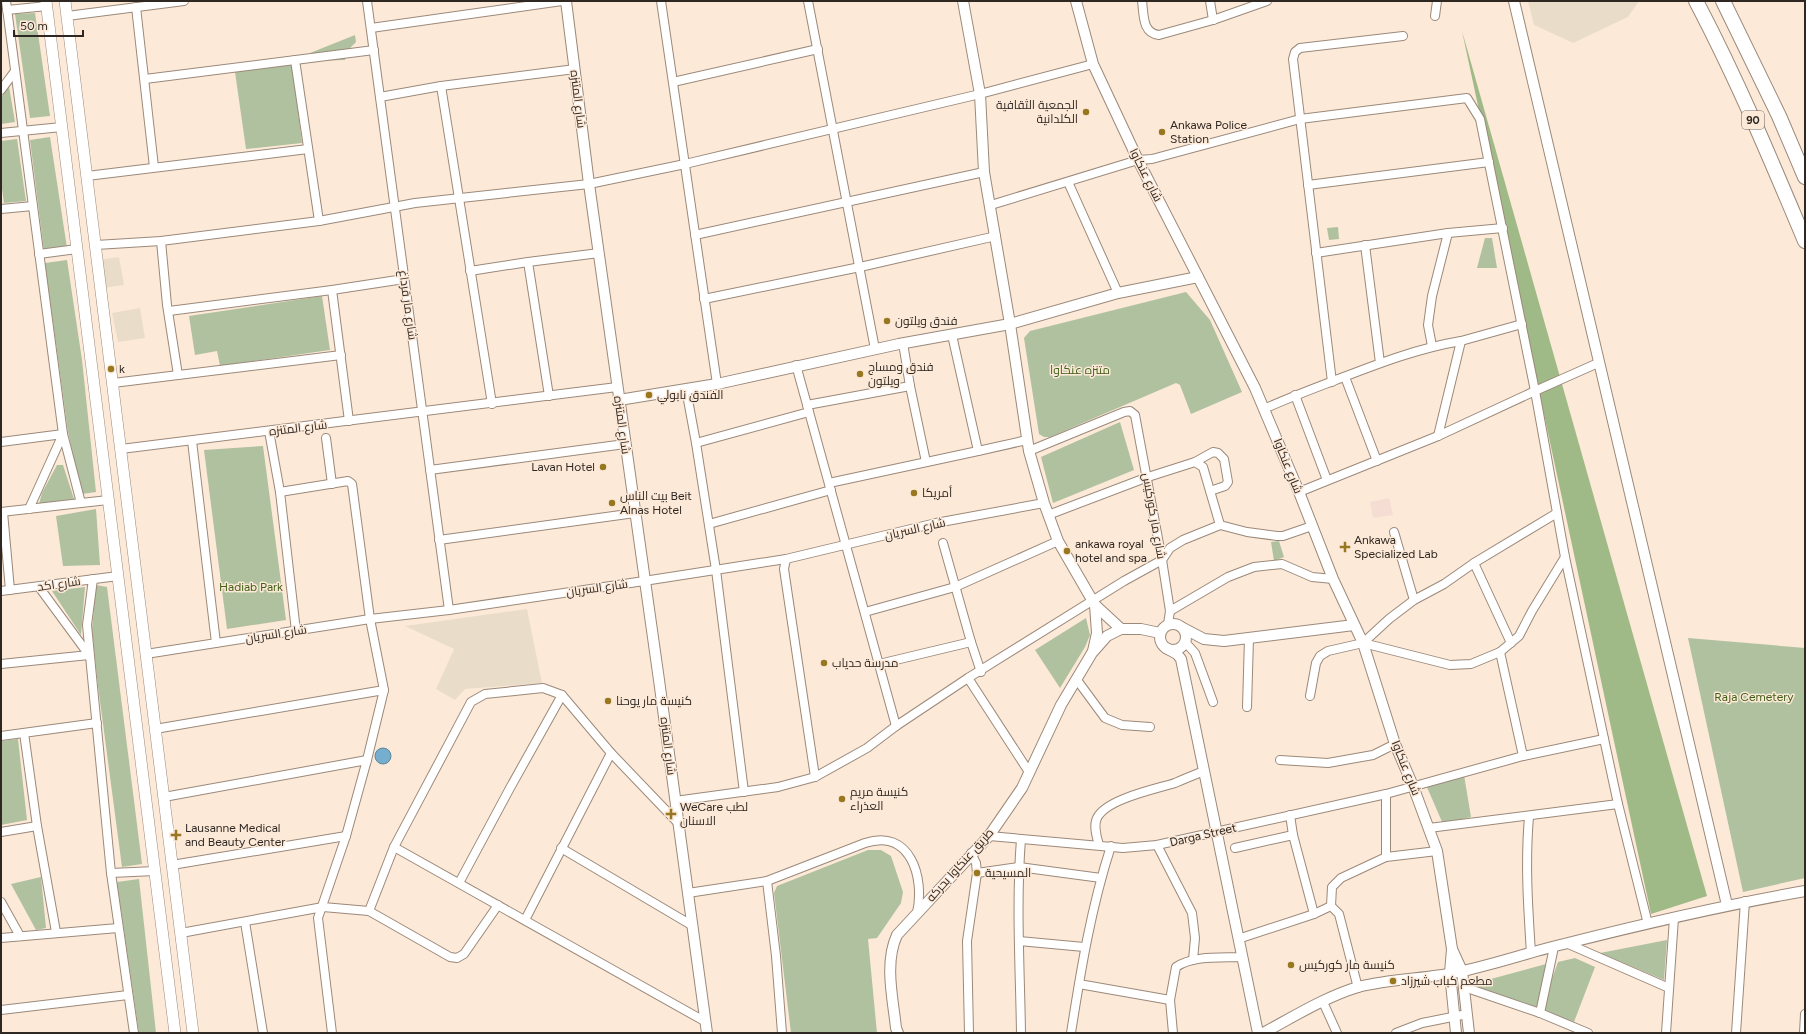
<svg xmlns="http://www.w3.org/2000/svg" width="1806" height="1034" viewBox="0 0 1806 1034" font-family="Figtree,Cairo,sans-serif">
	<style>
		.industrial { fill: #e9ddca }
		.medical { fill: #f5ddd3 }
		.green { fill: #b0c19f }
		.forest { fill: #a0ba87 }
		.water { fill: #75aece; stroke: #60869a }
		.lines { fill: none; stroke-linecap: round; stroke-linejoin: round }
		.minor-casing { stroke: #9b897a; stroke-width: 10 }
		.tertiary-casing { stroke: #9b897a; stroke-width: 12 }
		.secondary-casing { stroke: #9b897a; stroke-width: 12 }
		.trunk-casing { stroke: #9b897a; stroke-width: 16 }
		.minor { stroke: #fff; stroke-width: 8 }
		.tertiary { stroke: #fff; stroke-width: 10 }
		.secondary { stroke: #fff; stroke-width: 11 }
		.trunk { stroke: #fff; stroke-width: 14 }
		.poi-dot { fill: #977720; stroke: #fde9d8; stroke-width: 1.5 }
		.labels { text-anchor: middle; stroke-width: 3; stroke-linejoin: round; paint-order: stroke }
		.shield { fill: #fde9d8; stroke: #6d6259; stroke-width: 1 }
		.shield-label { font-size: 11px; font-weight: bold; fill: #2f2822 }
		.street-label { font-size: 12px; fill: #2f2822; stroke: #fde9d8 }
		.poi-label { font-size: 12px; fill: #2f2822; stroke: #fde9d8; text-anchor: start }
		.park-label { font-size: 12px; fill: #405f16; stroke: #fde9d8 }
	</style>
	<rect width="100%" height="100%" fill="#fde9d8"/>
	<g class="industrial">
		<polygon points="1528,1 1639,1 1628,17 1573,43 1534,25"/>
		<polygon points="119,257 124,285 103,288 99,260"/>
		<polygon points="140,308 145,338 118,342 112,313"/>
		<polygon points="527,609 542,683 465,689 455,700 436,689 454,649 405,626"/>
	</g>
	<polygon class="medical" points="1389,498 1393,515 1373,518 1370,502"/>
	<g class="green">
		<polygon points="35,13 50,116 30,118 15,14"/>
		<polygon points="355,35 356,42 349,49 345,60 314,61 310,53"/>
		<polygon points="292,63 302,143 246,149 235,72"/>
		<polygon points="9,86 15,122 1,124 1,97"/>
		<polygon points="50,137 67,248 44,251 30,140"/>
		<polygon points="17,139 26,201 4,203 1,182 1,141"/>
		<polygon points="1338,227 1339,239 1329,240 1327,228"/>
		<polygon points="1485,238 1492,238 1497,268 1477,268"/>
		<polygon points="67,260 82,360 96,492 82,494 68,432 45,263"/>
		<polygon points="1186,292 1210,320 1242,392 1191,414 1180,385 1176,383 1050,437 1044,437 1039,434 1024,338 1030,331"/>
		<polygon points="322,296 330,350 220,366 217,351 195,355 189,316"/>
		<polygon points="1120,422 1134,470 1053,503 1041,457"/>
		<polygon points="263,446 286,620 227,629 204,450"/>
		<polygon points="57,465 63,465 74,499 39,504 42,493"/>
		<polygon points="96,509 100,565 63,566 56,516"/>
		<polygon points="1279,541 1284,557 1274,561 1271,542"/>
		<polygon points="96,585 107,587 142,864 122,867 98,686 92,630"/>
		<polygon points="85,587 81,635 52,591"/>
		<polygon points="1086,618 1090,635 1085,647 1060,688 1035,650"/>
		<polygon points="1688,638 1805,648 1805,878 1743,892"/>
		<polygon points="18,739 27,820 1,825 1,741"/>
		<polygon points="1464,775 1471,817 1443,824 1426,785"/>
		<polygon points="868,850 881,850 891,856 903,892 901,903 877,938 868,939 877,1033 791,1033 774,893 777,886"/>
		<polygon points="41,877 46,928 36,930 11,884"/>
		<polygon points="139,879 156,1033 139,1033 117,882"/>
		<polygon points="1667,940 1664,980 1600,953"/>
		<polygon points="1575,958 1595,967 1574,1022 1541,1009 1558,962"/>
		<polygon points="1546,964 1537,1007 1480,988 1476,983"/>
	</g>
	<polygon class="forest" points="1462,31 1707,896 1651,914"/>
	<circle class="water" cx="383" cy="756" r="8"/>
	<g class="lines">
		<g class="minor-casing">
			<g id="minor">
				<polyline points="6,1 63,434 81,503"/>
				<polyline points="367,1 449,610"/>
				<polyline points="661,1 717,384"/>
				<polyline points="808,1 875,349"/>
				<path d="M 1142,1 C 1144,15 1142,33 1159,35 L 1213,20 L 1267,1"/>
				<polyline points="1210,1 1213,20"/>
				<polyline points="136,7 154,167"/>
				<polyline points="7,10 47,6"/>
				<polyline points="67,16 184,1"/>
				<polyline points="1435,16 1437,1"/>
				<polyline points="371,28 562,1"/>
				<polyline points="295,60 319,221"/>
				<polyline points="145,79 374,50"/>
				<polyline points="673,82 818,49"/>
				<polyline points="441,86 492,404"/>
				<polyline points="1,90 15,71"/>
				<polyline points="380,97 441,86 575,69"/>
				<polyline points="1,133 62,127"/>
				<polyline points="87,176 308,149"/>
				<polyline points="1068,182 1118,293"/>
				<polyline points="1308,185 1489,162"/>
				<polyline points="991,205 1138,160 1152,159 1300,119 1467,98 1480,119 1535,391 1565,557 1618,804 1648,924"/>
				<polyline points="1,209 33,206"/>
				<polyline points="695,235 984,172"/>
				<polyline points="161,241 167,305 178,375"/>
				<polyline points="96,245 161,241 319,221 415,203 589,184 685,164 980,94 1093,64"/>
				<polyline points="1365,245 1380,363"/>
				<polyline points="1316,253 1448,233 1503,228"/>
				<polyline points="39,254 77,249"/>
				<polyline points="528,262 549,396"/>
				<polyline points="470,271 528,262 599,253"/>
				<polyline points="332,290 349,421"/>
				<polyline points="704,299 860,267 996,236"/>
				<polyline points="169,311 332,290 404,279"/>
				<polyline points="1461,341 1522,324"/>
				<polyline points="903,343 910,386 926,462"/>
				<polyline points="1432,346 1428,325 1432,296 1448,233"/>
				<polyline points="796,365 896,726"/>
				<polyline points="1345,377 1377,461"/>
				<polyline points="1332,382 1293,59 1295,52 1300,48 1403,36"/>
				<polyline points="113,383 341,355"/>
				<polyline points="686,389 696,443 716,570 744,792"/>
				<polyline points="1295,395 1327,480"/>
				<polyline points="807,405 910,386"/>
				<path d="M 1264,409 C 1290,397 1315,388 1341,378 C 1380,363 1419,348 1461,341 L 1438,436"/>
				<polyline points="269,431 280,492 296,631"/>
				<polyline points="326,438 332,484"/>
				<polyline points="192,441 216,643"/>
				<polyline points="1,442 63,434 29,509"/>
				<polyline points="696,443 809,412"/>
				<polyline points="121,449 617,387"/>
				<polyline points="978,451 1027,440"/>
				<polyline points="1029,451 1124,412 1130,411 1135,415 1162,560 1170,611 1168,624"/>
				<polyline points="1195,462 1213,452 1218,453 1224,459 1228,482 1225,486 1210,491"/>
				<polyline points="430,470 625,444"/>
				<polyline points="829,483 978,451 952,335"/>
				<polyline points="280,492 348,481 352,484 370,619 384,690 367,760 346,836 318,918 332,1033"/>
				<polyline points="1299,492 1438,436 1535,391 1598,363"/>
				<polyline points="1,512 108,500"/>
				<polyline points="3,512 10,590"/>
				<polyline points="1048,515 1148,477 1195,462 1203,467 1220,525"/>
				<polyline points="709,524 831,490"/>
				<polyline points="1394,532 1414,600"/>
				<polyline points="439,540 635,513"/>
				<polyline points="943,543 971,642 981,672"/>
				<polyline points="786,559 784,569 815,777"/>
				<polyline points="1474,563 1511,643"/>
				<polyline points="93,579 87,625 111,873 134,1033"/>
				<polyline points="39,587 89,655"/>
				<polyline points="1,591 118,576"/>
				<polyline points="1170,611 1228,577 1254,567 1282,564 1312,577 1333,579"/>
				<polyline points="865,612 955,587 1058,541"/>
				<polyline points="1185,642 1195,653 1213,702"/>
				<polyline points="1363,643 1389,619 1414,600 1444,584 1474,563 1557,513"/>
				<polyline points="146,654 370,619 449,610 644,581 786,559 936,523 1044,503"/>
				<polyline points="1,664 89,655"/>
				<polyline points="879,664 971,642"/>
				<polyline points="968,678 1029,772"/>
				<polyline points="1077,680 1105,718 1122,725 1150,727"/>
				<polyline points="1310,696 1316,663 1320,656 1328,651 1363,643 1450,665 1471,664 1500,652 1519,636 1532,611 1565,557"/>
				<polyline points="1247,707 1249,638"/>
				<polyline points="155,729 384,690"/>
				<polyline points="24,733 37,826 56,932"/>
				<polyline points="1,736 97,723"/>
				<polyline points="1523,756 1604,739"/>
				<polyline points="1280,760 1328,763 1373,755 1395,744"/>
				<polyline points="164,797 367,760"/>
				<polyline points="675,801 778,787 815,777 867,748 896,726 968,678 1124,581 1162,560 1170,548 1183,540 1220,525 1247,532 1277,536 1283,536 1312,526"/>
				<polyline points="1290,815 1293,835 1314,914"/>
				<path d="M 1529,817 C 1525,863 1528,907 1531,953"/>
				<polyline points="1429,828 1618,804"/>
				<polyline points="1,832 37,826"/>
				<polyline points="989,836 1123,848 1157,845 1386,794 1523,756 1500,652"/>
				<path d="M 1099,845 C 1097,838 1093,826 1097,818 C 1106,799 1156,789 1175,783 C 1184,779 1194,775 1204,771"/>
				<polyline points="1157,845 1192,913 1195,938 1193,960"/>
				<polyline points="394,847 706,1022"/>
				<polyline points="561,848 693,926"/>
				<polyline points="1235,848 1293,835"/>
				<polyline points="1386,857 1437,851"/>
				<polyline points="172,865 346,836"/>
				<polyline points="111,873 155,871"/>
				<polyline points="977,873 1019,867 1101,878"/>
				<polyline points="767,881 776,956 782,1033"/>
				<polyline points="459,883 510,788 562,695"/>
				<path d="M 688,893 L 767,881 L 865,843 C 910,828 925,877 917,913"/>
				<polyline points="1,902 20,936"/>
				<polyline points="369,911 394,847 471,702 485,694 543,688 562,695 611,753 678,823"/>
				<polyline points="525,920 611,753"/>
				<polyline points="245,922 263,1033"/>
				<polyline points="181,933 323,907 369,911 450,957 457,958 464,954 498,905"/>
				<polyline points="1,938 118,928"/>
				<polyline points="1238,939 1314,914 1331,906"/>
				<polyline points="1019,941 1084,947"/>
				<polyline points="1566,943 1669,988"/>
				<polyline points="1079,984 1170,1000"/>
				<polyline points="1464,987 1540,1013 1588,1033"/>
				<polyline points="1358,988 1339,914 1331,906 1332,887 1341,878 1386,857 1386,794"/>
				<polyline points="1323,1002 1337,1033"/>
				<polyline points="1,1010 128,995"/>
				<polyline points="1540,1013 1554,947"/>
				<polyline points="969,1033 967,941 977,873 976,863 971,853"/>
				<path d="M 1021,1033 C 1020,968 1016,903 1021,839"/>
				<path d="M 1071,1033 C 1081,969 1091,908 1111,846"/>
				<path d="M 1173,1033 L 1170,1000 L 1176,967 C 1194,955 1221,958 1242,957"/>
				<polyline points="1396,1033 1422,1023 1467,1014"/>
				<polyline points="1666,1033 1674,918"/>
				<polyline points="1736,1033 1745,901"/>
				<polyline points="1804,1033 1805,1014"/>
			</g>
		</g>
		<g class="tertiary-casing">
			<g id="tertiary">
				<polyline points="566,1 589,184 659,680 707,1033"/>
				<polyline points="963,1 980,94 984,172 1010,324 1029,451 1044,503 1058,541 1095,605 1121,629"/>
				<polyline points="1076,1 1093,64 1138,160 1255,388 1299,492 1333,579 1363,643 1395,744 1413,786 1437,851 1452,949 1462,971 1469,1033"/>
				<polyline points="1514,1 1727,905"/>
				<polyline points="619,400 717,384 899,344 1010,324 1118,293 1198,277"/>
				<circle cx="1173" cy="637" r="13"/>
				<polyline points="1183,628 1204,639 1224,641 1354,625"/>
				<polyline points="1166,648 1177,654 1181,659 1258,1033"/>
				<polyline points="1093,651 1097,633 1095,605"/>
				<polyline points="1452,949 1450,973 1456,1033"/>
				<path d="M 898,1033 L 896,1028 C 893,999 884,963 897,935 L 989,836 L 1022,788 L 1061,705 L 1092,653 L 1107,636 L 1121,629 L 1141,629 L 1160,633"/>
				<path d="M 1263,1033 C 1293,1017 1325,997 1358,987 C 1393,978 1429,979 1463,971 C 1499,963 1533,951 1568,943 C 1647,923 1725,905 1805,891"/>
			</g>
		</g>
		<g class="secondary-casing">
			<g id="secondary">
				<polyline points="46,1 175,1033"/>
				<polyline points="65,1 193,1033"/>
			</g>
		</g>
		<g class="trunk-casing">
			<g id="trunk">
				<path d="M 1696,1 C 1737,79 1771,160 1805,241"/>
				<polyline points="1723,1 1779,116 1805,177"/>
			</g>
		</g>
		<use href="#minor" class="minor"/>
		<use href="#tertiary" class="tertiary"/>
		<use href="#secondary" class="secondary"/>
		<use href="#trunk" class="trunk"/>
	</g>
	<g class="poi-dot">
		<circle cx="1086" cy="112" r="4"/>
		<circle cx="1162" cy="132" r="4"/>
		<circle cx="887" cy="321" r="4"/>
		<circle cx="111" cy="369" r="4"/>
		<circle cx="860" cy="374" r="4"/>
		<circle cx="649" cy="395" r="4"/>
		<circle cx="603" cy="467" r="4"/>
		<circle cx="914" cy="493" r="4"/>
		<circle cx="612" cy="503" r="4"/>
		<path d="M1343 541h4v4h4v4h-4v4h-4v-4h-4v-4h4z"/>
		<circle cx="1067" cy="551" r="4"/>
		<circle cx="824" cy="663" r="4"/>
		<circle cx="608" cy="701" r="4"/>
		<circle cx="842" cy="799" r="4"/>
		<path d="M669 808h4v4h4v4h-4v4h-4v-4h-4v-4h4z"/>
		<path d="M174 829h4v4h4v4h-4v4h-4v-4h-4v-4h4z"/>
		<circle cx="977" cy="873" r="4"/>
		<circle cx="1291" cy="965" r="4"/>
		<circle cx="1393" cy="981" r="4"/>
	</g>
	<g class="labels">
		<rect class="shield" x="1742" y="111" width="22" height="18" rx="3"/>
		<g class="shield-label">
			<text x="1753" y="124">90</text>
		</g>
		<g class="street-label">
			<text transform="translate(578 99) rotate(83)" y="4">شارع المتنزه</text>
			<text transform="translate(1146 175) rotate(63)" y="4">شارع عنكاوا</text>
			<text transform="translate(408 305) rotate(82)" y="4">شارع مار قرداغ</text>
			<text transform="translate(622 425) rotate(82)" y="4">شارع المتنزه</text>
			<text transform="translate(298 428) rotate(-7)" y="4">شارع المتنزه</text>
			<text transform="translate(1288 466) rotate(68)" y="4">شارع عنكاوا</text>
			<text transform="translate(1154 516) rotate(80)" y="4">شارع مار كوركيس</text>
			<text transform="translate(915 529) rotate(-13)" y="4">شارع السريان</text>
			<text transform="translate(59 584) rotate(-8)" y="4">شارع اكد</text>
			<text transform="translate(597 588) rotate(-8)" y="4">شارع السريان</text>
			<text transform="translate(276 634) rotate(-9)" y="4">شارع السريان</text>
			<text transform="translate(668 746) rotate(83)" y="4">شارع المتنزه</text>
			<text transform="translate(1406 768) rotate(68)" y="4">شارع عنكاوا</text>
			<text transform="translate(1203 835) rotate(-13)" y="4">Darga Street</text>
			<text transform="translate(960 865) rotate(-48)" y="4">طريق عنكاوا بحركه</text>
		</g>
		<g class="poi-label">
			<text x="1078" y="109" text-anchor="end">الجمعية الثقافية<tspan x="1078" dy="14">الكلدانية</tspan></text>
			<text x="1170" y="129">Ankawa Police<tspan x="1170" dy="14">Station</tspan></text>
			<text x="895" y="325">فندق ویلتون</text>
			<text x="868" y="371">فندق ومساج<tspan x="868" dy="14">ويلتون</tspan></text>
			<text x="119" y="373">k</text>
			<text x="657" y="399">الفندق نابولي</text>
			<text x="595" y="471" text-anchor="end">Lavan Hotel</text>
			<text x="922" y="497">أمريكا</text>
			<text x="620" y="500">بيت الناس Beit<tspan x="620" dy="14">Alnas Hotel</tspan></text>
			<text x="1354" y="544">Ankawa<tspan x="1354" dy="14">Specialized Lab</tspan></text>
			<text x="1075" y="548">ankawa royal<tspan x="1075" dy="14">hotel and spa</tspan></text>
			<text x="832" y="667">مدرسة حدياب</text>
			<text x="616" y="705">كنيسة مار يوحنا</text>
			<text x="850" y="796">كنيسة مريم<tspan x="850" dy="14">العذراء</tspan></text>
			<text x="680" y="811">WeCare لطب<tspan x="680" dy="14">الاسنان</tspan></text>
			<text x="185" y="832">Lausanne Medical<tspan x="185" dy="14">and Beauty Center</tspan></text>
			<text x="985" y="877">المسيحية</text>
			<text x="1299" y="969">كنيسة مار كوركيس</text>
			<text x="1401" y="985">مطعم كباب شيرزاد</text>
		</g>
		<g class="park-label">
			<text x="1080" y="374">متنزه عنكاوا</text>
			<text x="251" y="591">Hadiab Park</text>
			<text x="1754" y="701">Raja Cemetery</text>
		</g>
	</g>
	<rect width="1806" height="1034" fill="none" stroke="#2f2822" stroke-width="4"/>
	<path d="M14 30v6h69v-6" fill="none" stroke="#2f2822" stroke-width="2"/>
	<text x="20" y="30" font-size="12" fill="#2f2822" stroke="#fde9d8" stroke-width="3" paint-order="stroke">50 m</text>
</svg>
